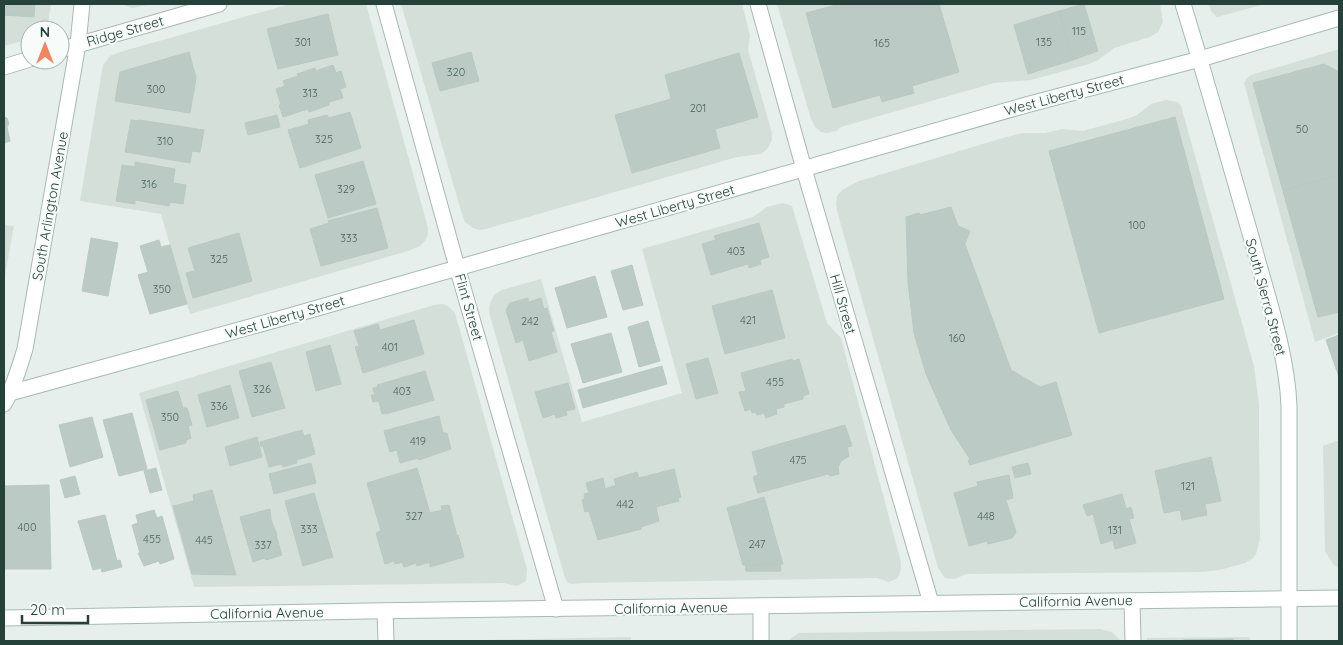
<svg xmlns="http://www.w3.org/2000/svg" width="1343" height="645" viewBox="0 0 1343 645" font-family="Quicksand,sans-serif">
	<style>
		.built { fill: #d4dfda }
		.building { fill: #bbcac4; stroke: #b8c9c2 }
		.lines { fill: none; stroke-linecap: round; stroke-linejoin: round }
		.street-casing { stroke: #a8b8b2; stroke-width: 17 }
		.secondary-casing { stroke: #a4bbb3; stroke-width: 17 }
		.street { stroke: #fff; stroke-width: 15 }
		.secondary { stroke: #fff; stroke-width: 15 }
		.labels { text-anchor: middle; stroke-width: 4.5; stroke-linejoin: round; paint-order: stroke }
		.number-label { font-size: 11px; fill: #4a645c }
		.street-label { font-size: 14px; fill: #24423a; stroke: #f7fbf9 }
	</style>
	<rect width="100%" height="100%" fill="#e6efeb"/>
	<g class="built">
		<polygon points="4,4 51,4 47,29 30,30 30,39 4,46"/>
		<polygon points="122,4 154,4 132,8"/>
		<polygon points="290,4 366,4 428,228 428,234 425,241 420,246 408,251 190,314 161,214 80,201 103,65 110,56 120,52"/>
		<polygon points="401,4 742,4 750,35 748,50 772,133 772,140 768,148 761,154 737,157 486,229 479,230 473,228 465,222 461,211"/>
		<polygon points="777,4 1160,4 1163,22 1158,32 1150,37 1114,48 1098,60 1089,64 1031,80 994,83 841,127 836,131 827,133 821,132 815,127 811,119"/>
		<polygon points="1209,4 1265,4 1217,17 1211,11"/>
		<polygon points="1339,49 1339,333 1315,342 1244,83 1247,78 1251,75"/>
		<polygon points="1166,100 1178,102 1181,106 1254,366 1259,404 1259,433 1260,539 1256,554 1253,558 1245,563 1219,570 1203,572 966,574 955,579 945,578 938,568 837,211 836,203 837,196 842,190 859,181 1003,138 1023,133 1045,133 1062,129 1083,131 1130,118 1137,115 1151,104"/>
		<polygon points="783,203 792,206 827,323 841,338 842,342 901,562 901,569 898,578 889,582 877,578 583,583 572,584 568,583 565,578 490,316 489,308 491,301 494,295 502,290 541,279 582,422 682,393 642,249 753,217 767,207"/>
		<polygon points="4,225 14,226 4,281"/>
		<polygon points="442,304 448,306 455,313 527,569 526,581 517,586 503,583 194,587 139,393 434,305"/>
		<polygon points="1339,440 1339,569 1333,564 1325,551 1323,446"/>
		<polygon points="1100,629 1112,632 1121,641 789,641 791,638 799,633"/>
		<polygon points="631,637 631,641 426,641 428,641"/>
		<polygon points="1249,637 1251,641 1147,641 1147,638"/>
	</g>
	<g class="building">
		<polygon points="4,4 35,4 34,17 4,15"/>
		<polygon points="840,4 939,4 959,72 912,86 914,93 882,102 880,95 833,108 806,13"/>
		<polygon points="1084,4 1098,51 1073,60 1059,11"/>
		<polygon points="1059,11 1073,60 1028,74 1014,25"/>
		<polygon points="328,14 338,55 278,69 267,29"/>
		<polygon points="189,52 196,78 190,113 115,101 120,72"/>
		<polygon points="471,52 479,81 440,91 432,63"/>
		<polygon points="739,53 758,117 715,129 720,148 632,173 615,115 671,99 665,75"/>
		<polygon points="1324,64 1339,72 1339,175 1283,191 1253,83"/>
		<polygon points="333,65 336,73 341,71 346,87 340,89 343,98 329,102 329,105 309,112 308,109 283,117 279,105 281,105 276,89 285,86 283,81 298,76 297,74 315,68 316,71"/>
		<polygon points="350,112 361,148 300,168 288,130 309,124 308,120 327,115 329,118"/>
		<polygon points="277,115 280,127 248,135 245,123"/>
		<polygon points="4,117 7,118 9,124 7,127 10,141 4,143"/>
		<polygon points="1175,117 1224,299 1099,333 1049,151"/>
		<polygon points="131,120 139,121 139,120 204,130 200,152 192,151 190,163 125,152"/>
		<polygon points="363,161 376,204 328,218 315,175"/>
		<polygon points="135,162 175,169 173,183 186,185 183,204 170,202 169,206 135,200 135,204 116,201 122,165 135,167"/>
		<polygon points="1339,175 1339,312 1318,317 1283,191"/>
		<polygon points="951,207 958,226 970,231 965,244 1011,370 1040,387 1056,382 1072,435 970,465 968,461 970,459 951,430 926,374 914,333 908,282 906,217 919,213 920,215"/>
		<polygon points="377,208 388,248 321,266 310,229 329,223 328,221"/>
		<polygon points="759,223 769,257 760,260 761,264 749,268 748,264 711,275 702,244 716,240 714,236"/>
		<polygon points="239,233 252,281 193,298 186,273 195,271 188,248"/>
		<polygon points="91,238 118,243 108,296 82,291"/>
		<polygon points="159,240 161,247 170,245 187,304 150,314 138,275 148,272 140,246"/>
		<polygon points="632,265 643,305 623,310 611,271"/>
		<polygon points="595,276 607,317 567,328 555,288"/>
		<polygon points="772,290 785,338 725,354 712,306"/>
		<polygon points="528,298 529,302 541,298 544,309 547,308 554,331 551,332 557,352 529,361 523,340 516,343 506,310 510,303"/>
		<polygon points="414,320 424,354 363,373 355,347 359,346 354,331 378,324 380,330"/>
		<polygon points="648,321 660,361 639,367 628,327"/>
		<polygon points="611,333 622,372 583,383 571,344"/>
		<polygon points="1339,335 1339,377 1326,340"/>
		<polygon points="330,345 341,384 316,391 306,352"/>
		<polygon points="708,358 718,393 696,399 686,364"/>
		<polygon points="792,359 793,361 799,359 809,394 803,396 803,399 784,404 784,407 776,409 777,414 766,418 764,413 757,415 755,412 752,413 751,409 745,411 739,392 746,391 741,373"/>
		<polygon points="271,362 285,408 252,417 239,371"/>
		<polygon points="662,366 667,384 583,408 578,390"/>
		<polygon points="425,371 434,400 386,414 386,413 382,414 379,401 373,402 371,395 375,395 373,388 378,387 377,385"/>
		<polygon points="568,383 575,409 566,411 567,415 556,418 555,414 543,418 535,392"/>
		<polygon points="230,385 239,418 207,427 198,395"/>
		<polygon points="178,391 183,408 187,408 192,425 188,426 191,438 186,440 186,443 160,450 146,400"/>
		<polygon points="132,413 147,469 119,476 103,420"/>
		<polygon points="439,416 443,433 447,433 451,449 419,460 418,458 400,463 397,450 390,452 384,431"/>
		<polygon points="92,417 103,457 70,467 59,425"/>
		<polygon points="845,425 852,446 847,447 849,456 841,461 838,467 839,474 830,476 828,474 758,493 753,477 758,475 752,452"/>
		<polygon points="302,430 304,436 310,434 315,454 297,460 297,463 283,467 282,464 269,467 263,446 261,447 260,442"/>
		<polygon points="257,437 262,457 230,466 225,447"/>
		<polygon points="1211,457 1221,501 1205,504 1207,515 1182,520 1180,510 1164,513 1155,471"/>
		<polygon points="311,463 316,483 274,494 269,474"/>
		<polygon points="1028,463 1031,474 1015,478 1012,467"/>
		<polygon points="156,468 162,490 150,493 144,471"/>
		<polygon points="417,468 430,513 442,510 441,506 449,505 457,536 458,535 464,557 430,567 430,562 417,566 416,563 404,567 402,562 395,564 394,561 385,564 376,533 381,531 367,483"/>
		<polygon points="674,469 681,497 678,498 679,501 656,507 659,521 641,527 641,529 598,540 589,511 585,512 582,500 585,498 584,494 589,493 586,483 603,478 605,489 616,485 614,479 637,472 639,478"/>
		<polygon points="1009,475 1013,498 1006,500 1016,532 1012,538 988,544 987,541 969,546 954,493 978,486 977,482"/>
		<polygon points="75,476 80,494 65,498 60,480"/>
		<polygon points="49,485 51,569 4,569 4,486"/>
		<polygon points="212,490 236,575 192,574 173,506 194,501 193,495"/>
		<polygon points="314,493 333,557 303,566 285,501"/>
		<polygon points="1122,494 1126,509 1131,507 1134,518 1129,519 1136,543 1115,549 1113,540 1101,544 1093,514 1087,516 1083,505"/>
		<polygon points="764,497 783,564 780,564 781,571 746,571 746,565 743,565 727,508"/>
		<polygon points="270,509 271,520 277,535 276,535 282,555 266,560 265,558 253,562 240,517"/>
		<polygon points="154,510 157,518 162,516 174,559 160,564 159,561 144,566 138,553 140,553 132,525 138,523 136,515"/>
		<polygon points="105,515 117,561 120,560 122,567 102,572 101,568 93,570 78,521"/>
		<polygon points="780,564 780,571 746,571 746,565"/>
		<polygon points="1233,639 1233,641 1183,641 1183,640"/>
	</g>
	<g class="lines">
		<g class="street-casing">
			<g id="street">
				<polyline points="384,4 457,267 556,609"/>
				<polyline points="758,4 804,169 931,603"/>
				<polyline points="60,50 219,4"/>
				<polyline points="4,67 30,59"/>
				<polyline points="1132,601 1133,641"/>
				<polyline points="761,606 761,641"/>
				<polyline points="385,611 386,641"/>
			</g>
		</g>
		<g class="secondary-casing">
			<g id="secondary">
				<path d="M 1183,4 C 1207,82 1229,161 1252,240 C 1266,293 1287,352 1289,406 L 1289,641"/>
				<polyline points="10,393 286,317 1026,105 1200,59 1339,18"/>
				<path d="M 4,404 C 14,387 19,368 25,349 L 78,44 L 82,4"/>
				<polyline points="4,618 367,611 1339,598"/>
			</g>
		</g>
		<use href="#street" class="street"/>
		<use href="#secondary" class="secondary"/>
	</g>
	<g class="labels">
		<g class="number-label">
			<text x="1079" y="35">115</text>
			<text x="303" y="46">301</text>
			<text x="1044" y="46">135</text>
			<text x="882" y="47">165</text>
			<text x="456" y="76">320</text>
			<text x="156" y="93">300</text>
			<text x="310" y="97">313</text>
			<text x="698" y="112">201</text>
			<text x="1302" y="133">50</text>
			<text x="324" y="143">325</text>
			<text x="165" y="145">310</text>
			<text x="149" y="188">316</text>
			<text x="346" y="193">329</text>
			<text x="1137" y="229">100</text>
			<text x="349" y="242">333</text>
			<text x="736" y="255">403</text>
			<text x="219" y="263">325</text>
			<text x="162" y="293">350</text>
			<text x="748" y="324">421</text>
			<text x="530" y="325">242</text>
			<text x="957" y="342">160</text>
			<text x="390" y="351">401</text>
			<text x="775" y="386">455</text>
			<text x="262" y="393">326</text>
			<text x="402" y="395">403</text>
			<text x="219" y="410">336</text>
			<text x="170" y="421">350</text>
			<text x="418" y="445">419</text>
			<text x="798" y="464">475</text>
			<text x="1188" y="490">121</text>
			<text x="625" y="508">442</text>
			<text x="414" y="520">327</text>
			<text x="986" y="520">448</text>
			<text x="27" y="531">400</text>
			<text x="309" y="533">333</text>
			<text x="1115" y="534">131</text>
			<text x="152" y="543">455</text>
			<text x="204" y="544">445</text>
			<text x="757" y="548">247</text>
			<text x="263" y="549">337</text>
		</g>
		<g class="street-label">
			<text transform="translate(125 31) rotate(-16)" y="5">Ridge Street</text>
			<text transform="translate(1064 95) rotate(-15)" y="5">West Liberty Street</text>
			<text transform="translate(50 206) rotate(-80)" y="5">South Arlington Avenue</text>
			<text transform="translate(675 206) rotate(-16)" y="5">West Liberty Street</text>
			<text transform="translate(1266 297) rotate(75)" y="5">South Sierra Street</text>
			<text transform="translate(843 304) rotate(74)" y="5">Hill Street</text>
			<text transform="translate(469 307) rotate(74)" y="5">Flint Street</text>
			<text transform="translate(285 317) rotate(-16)" y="5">West Liberty Street</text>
			<text transform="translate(1076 601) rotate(-1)" y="5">California Avenue</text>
			<text transform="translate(671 608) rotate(-1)" y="5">California Avenue</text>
			<text transform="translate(267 613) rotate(-1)" y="5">California Avenue</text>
		</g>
	</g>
	<rect width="1343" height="645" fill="none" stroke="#24423a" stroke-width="10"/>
	<g transform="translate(45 45)"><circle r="24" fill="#f7fbf9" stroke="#a3b1ad"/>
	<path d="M0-4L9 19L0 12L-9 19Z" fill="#f4845f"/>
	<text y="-8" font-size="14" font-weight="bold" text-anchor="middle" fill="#24423a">N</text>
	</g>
	<path d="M22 615v8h66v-8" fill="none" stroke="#24423a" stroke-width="2.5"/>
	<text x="30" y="615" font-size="15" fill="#24423a" stroke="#f7fbf9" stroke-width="4" paint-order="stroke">20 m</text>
</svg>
